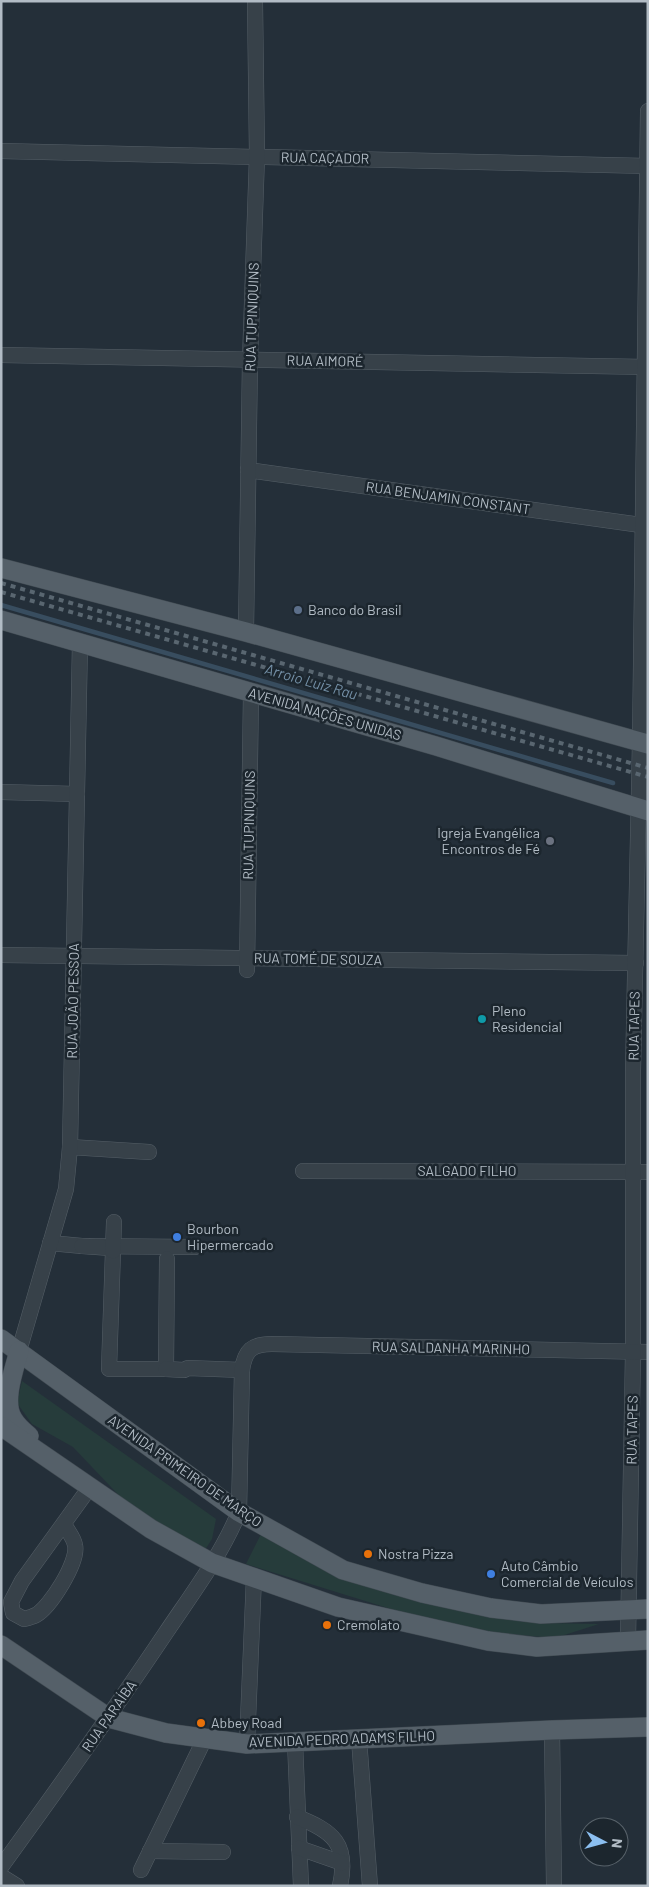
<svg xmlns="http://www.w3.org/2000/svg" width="649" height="1887" viewBox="0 0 649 1887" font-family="Barlow,sans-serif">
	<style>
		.green { fill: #263c3b }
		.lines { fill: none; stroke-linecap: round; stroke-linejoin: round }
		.stream { stroke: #384d5f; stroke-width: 4.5 }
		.minor-casing { stroke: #555f67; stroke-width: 16 }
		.major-casing { stroke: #404a52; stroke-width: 20 }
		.minor { stroke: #374149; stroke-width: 15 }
		.major { stroke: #556069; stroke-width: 19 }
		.rail { stroke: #596670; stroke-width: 4; stroke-dasharray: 5 5; stroke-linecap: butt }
		.service-dot { fill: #5c6f8a; stroke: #1c262e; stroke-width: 2 }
		.worship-dot { fill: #6b7280; stroke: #1c262e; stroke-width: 2 }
		.culture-dot { fill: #0f9aa8; stroke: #1c262e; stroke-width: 2 }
		.shop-dot { fill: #3f7fe0; stroke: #1c262e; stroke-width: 2 }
		.food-dot { fill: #e8710a; stroke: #1c262e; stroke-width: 2 }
		.labels { text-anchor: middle; stroke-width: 5; stroke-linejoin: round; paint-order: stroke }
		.street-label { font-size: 14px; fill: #b2bcc5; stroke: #1c262e }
		.poi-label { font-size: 14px; fill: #b2bcc5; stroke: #1c262e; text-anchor: start }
		.water-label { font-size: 15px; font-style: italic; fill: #7490a7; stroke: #1c262e }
	</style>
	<rect width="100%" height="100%" fill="#242f39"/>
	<g class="green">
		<polygon points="22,1381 216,1519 212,1539 203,1553 130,1507 73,1447 32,1424 17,1403"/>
		<polygon points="261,1534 351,1580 545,1623 599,1624 555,1638 497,1633 433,1622 246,1564"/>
	</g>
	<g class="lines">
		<polyline class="stream" points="1,605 613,783"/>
		<g class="minor-casing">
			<g id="minor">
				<polyline points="1,151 648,166"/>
				<polyline points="1,355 648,367"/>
				<polyline points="248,470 648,526"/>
				<polyline points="246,632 250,360 257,156 255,1"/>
				<polyline points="1,792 77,794"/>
				<polyline points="1,955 636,963"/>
				<polyline points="247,970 251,693"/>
				<polyline points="70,1147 149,1152"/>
				<polyline points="303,1171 648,1172"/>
				<polyline points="50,1243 82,1246 195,1247"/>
				<polyline points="82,1246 110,1248 113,1251 109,1369 166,1369 167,1259"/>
				<polyline points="113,1251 114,1222"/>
				<polyline points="19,1351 66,1189 70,1147 80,643"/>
				<polyline points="166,1369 184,1370 188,1368 242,1370"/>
				<path d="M 64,1524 C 67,1530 74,1538 75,1545 C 79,1562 50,1607 36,1615 C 32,1617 28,1618 24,1619 L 13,1613 L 11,1602 L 22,1581 L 90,1487"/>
				<polyline points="628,1640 633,1352 633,1071 640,742 648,111"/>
				<polyline points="552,1730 554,1886"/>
				<polyline points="359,1739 370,1886"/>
				<polyline points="295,1742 301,1886"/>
				<polyline points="247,1744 254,1577"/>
				<path d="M 297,1817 C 333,1831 349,1844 340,1886"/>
				<polyline points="299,1848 342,1863"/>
				<polyline points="150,1851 223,1852"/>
				<path d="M 1,1867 C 57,1790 112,1713 165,1634 C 191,1595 221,1556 239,1512 L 242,1370 C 245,1350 252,1344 272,1344 L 648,1352"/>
				<polyline points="141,1870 205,1738"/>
				<polyline points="1,1876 17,1886"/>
			</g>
		</g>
		<g class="major-casing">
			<g id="major">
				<polyline points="1,568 246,632 648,744"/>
				<polyline points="1,620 436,746 648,811"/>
				<polyline points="1,1339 239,1512 343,1570 422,1593 491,1608 541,1614 648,1609"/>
				<path d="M 19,1351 C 14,1370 2,1402 13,1419 C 17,1426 23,1431 29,1436"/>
				<polyline points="1,1426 151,1529 212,1563 338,1607 488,1641 537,1647 648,1640"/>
				<polyline points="1,1645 109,1718 166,1733 247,1744 552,1730 648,1727"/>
			</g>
		</g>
		<use href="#minor" class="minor"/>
		<use href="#major" class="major"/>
		<g class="rail">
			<polyline points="1,583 648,768"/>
			<polyline points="1,592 648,777"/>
		</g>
	</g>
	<circle class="service-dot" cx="298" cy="610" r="5"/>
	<circle class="worship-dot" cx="550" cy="841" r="5"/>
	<circle class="culture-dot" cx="482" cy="1019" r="5"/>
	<g class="shop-dot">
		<circle cx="177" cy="1237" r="5"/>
		<circle cx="491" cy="1574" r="5"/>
	</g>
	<g class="food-dot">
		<circle cx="368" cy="1554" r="5"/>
		<circle cx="327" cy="1625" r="5"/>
		<circle cx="201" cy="1723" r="5"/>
	</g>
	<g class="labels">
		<g class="street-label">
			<text transform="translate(325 158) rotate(1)" y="5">RUA CAÇADOR</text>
			<text transform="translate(252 317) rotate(-88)" y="5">RUA TUPINIQUINS</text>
			<text transform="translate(325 361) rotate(1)" y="5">RUA AIMORÉ</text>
			<text transform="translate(448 498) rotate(8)" y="5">RUA BENJAMIN CONSTANT</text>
			<text transform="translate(325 714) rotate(16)" y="5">AVENIDA NAÇÕES UNIDAS</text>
			<text transform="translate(249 825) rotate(-89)" y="5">RUA TUPINIQUINS</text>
			<text transform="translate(318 959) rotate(1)" y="5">RUA TOMÉ DE SOUZA</text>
			<text transform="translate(73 1001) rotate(-89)" y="5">RUA JOÃO PESSOA</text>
			<text transform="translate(634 1026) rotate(-89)" y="5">RUA TAPES</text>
			<text x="467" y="1176">SALGADO FILHO</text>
			<text transform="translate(451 1348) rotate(1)" y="5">RUA SALDANHA MARINHO</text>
			<text transform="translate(632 1430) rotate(-89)" y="5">RUA TAPES</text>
			<text transform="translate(185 1471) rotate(35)" y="5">AVENIDA PRIMEIRO DE MARÇO</text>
			<text transform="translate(109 1716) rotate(-55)" y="5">RUA PARAÍBA</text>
			<text transform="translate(342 1739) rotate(-2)" y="5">AVENIDA PEDRO ADAMS FILHO</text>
		</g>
		<g class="poi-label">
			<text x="308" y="615">Banco do Brasil</text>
			<text x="540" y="838" text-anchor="end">Igreja Evangélica<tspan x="540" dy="16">Encontros de Fé</tspan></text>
			<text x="492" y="1016">Pleno<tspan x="492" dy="16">Residencial</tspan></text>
			<text x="187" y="1234">Bourbon<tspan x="187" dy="16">Hipermercado</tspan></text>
			<text x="378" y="1559">Nostra Pizza</text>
			<text x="501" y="1571">Auto Câmbio<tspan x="501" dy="16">Comercial de Veículos</tspan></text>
			<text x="337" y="1630">Cremolato</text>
			<text x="211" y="1728">Abbey Road</text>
		</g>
		<g class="water-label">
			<text transform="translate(311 682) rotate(16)" y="5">Arroio Luiz Rau</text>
		</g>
	</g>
	<rect width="649" height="1887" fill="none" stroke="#b2bcc5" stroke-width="5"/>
	<g transform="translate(604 1842) rotate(96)"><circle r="24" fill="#1c262e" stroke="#58626a"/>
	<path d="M0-4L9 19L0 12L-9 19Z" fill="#8cbff0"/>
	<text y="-8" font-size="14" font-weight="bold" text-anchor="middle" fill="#b2bcc5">N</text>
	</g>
</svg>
